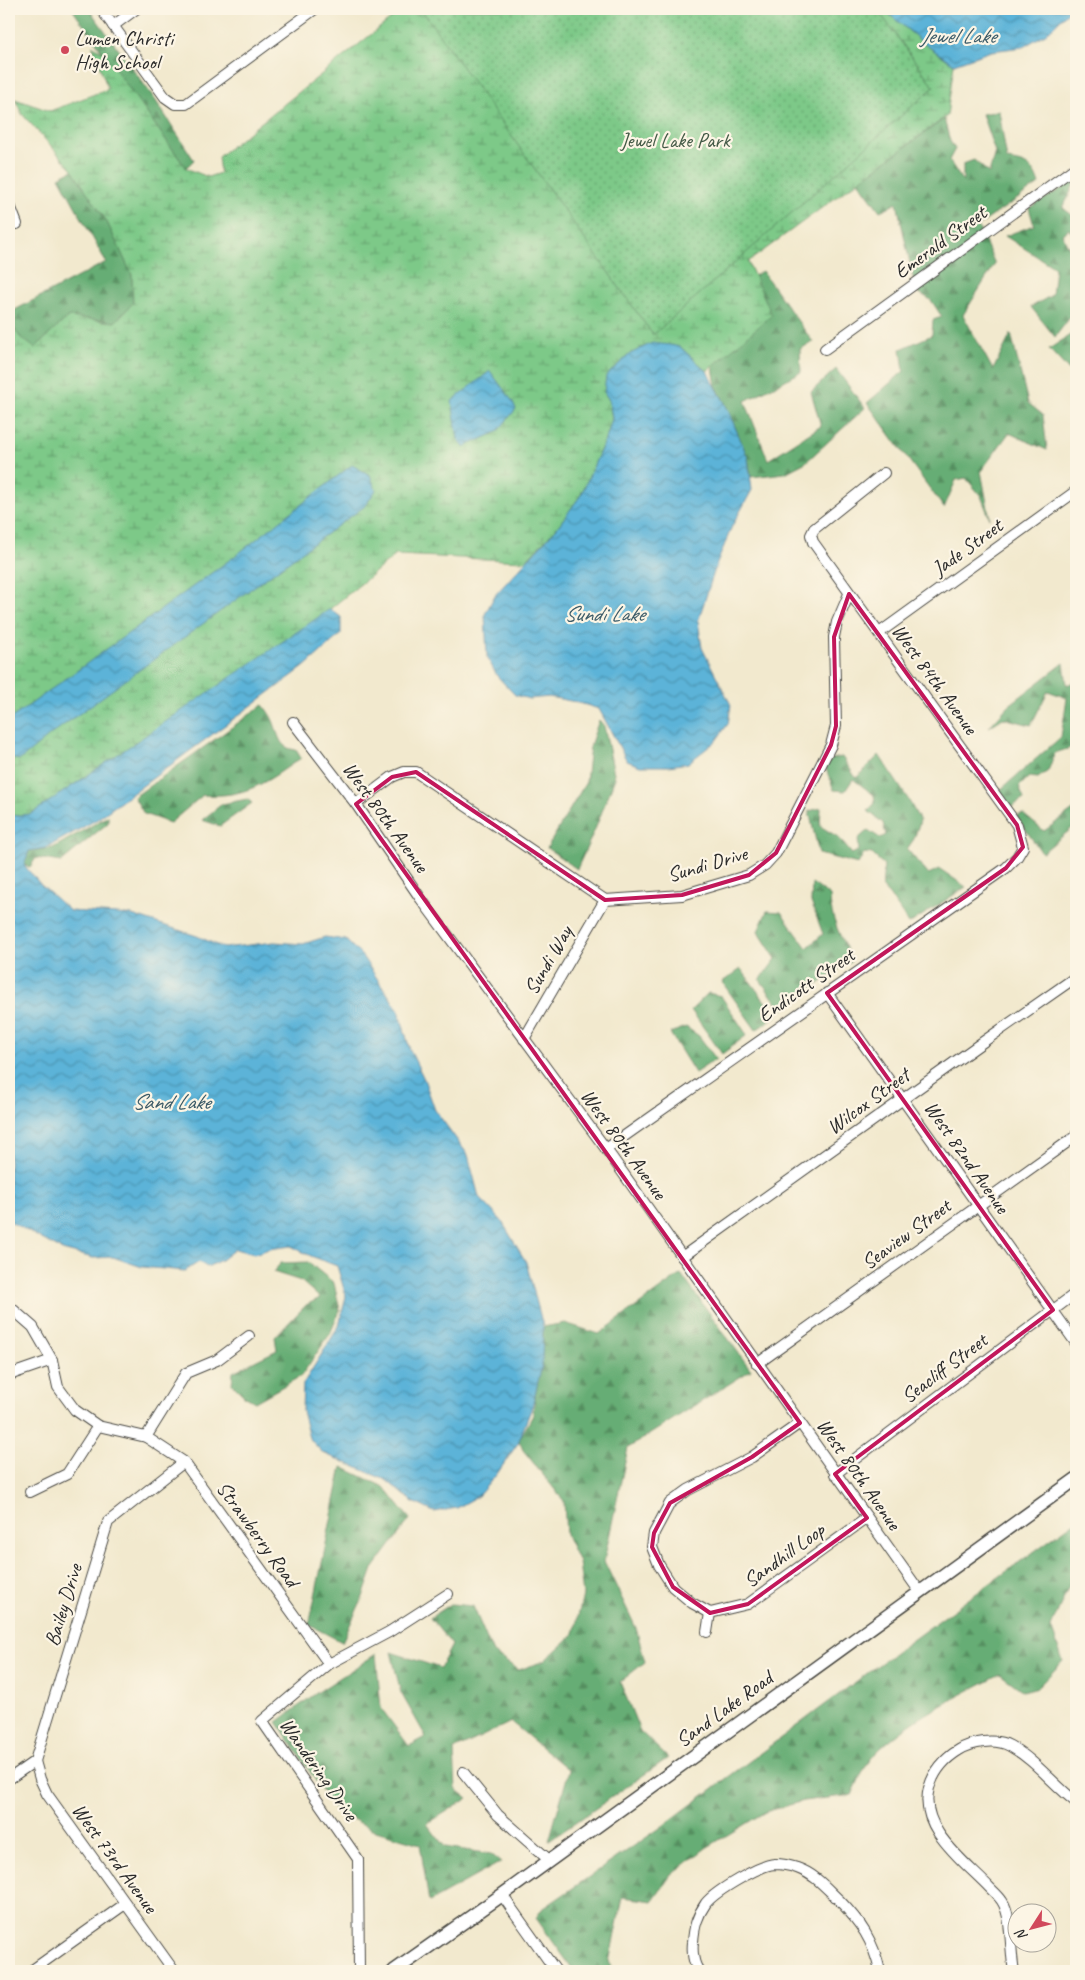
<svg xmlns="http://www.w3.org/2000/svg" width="1085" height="1980" viewBox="0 0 1085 1980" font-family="Caveat,sans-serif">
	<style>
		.forest { fill: url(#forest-firs); stroke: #486c50 }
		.wetland { fill: url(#wetland-marsh); stroke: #547a5a }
		.park { fill: url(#park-dots); stroke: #547a5a }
		.water { fill: url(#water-waves); stroke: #436f82 }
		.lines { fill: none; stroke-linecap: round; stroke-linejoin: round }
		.minor-casing { stroke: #494843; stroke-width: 12 }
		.major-casing { stroke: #494843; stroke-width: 15 }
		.minor { stroke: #fff; stroke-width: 10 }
		.major { stroke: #fff; stroke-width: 12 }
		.marked { fill: none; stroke: #c2185b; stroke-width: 4; stroke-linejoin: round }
		.poi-dot { fill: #d1495b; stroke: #fcf5e5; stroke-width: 2 }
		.labels { text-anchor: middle; stroke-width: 4.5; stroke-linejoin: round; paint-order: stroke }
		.poi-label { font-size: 21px; fill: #2b2b2b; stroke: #fcf5e5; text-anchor: start }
		.park-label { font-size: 21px; fill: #445a47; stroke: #fcf5e5 }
		.street-label { font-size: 21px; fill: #2b2b2b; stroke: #fcf5e5 }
		.water-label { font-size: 22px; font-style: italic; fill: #3c5b68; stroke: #fcf5e5 }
	</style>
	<defs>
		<pattern id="forest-firs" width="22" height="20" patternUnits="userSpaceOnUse" patternTransform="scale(1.25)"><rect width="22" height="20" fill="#66ad74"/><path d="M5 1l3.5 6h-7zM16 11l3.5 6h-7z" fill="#548d5f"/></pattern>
		<pattern id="wetland-marsh" width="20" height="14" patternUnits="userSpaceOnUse" patternTransform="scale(1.25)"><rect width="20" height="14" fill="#7dc988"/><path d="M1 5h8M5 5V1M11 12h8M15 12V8" fill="none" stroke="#67a36f"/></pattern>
		<pattern id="park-dots" width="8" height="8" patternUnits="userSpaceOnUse" patternTransform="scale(1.25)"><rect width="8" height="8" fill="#7dc988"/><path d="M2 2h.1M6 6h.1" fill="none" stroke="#67a36f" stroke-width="1.8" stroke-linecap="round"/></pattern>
		<pattern id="water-waves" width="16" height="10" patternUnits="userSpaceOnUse" patternTransform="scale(1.25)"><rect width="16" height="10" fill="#5bb3d8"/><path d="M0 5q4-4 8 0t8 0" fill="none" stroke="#4b92af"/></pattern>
	</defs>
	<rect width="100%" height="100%" fill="#fcf5e5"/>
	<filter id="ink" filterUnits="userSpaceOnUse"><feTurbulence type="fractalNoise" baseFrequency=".02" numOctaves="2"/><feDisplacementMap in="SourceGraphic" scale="10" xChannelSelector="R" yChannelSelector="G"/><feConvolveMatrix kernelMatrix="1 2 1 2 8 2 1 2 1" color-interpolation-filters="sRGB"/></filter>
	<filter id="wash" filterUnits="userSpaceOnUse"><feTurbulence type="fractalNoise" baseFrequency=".0096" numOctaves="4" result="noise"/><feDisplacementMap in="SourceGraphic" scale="20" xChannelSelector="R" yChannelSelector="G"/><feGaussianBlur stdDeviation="1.12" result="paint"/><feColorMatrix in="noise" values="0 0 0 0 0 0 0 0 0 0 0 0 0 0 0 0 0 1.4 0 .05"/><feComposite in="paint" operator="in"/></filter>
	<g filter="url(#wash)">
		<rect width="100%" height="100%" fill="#f2e9ce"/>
		<g class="forest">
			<polygon points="72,9 89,9 154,98 194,160 186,168"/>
			<path d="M 999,111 L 1007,160 C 1025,163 1033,165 1039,184 L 978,226 L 995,264 L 963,315 L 993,370 L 1011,334 L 1028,403 L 1043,415 L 1047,450 L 1009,433 L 981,471 L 990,519 L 981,496 L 966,478 L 956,480 L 944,508 L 867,403 L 904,371 L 901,349 L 932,335 L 933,320 L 942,317 L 931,300 L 916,291 L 897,203 L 880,211 L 858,181 L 944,119 L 950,141 L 955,149 L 949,160 L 963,182 L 963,164 L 974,160 L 989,173 L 995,152 L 982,114 Z"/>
			<path d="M 73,170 L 107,222 L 132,275 L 133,303 L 115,322 L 68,317 L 35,348 C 22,339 9,330 9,313 L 106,262 L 59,177 Z"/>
			<polygon points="1076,180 1063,208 1076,218 1076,239 1069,229 1062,234 1076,262 1076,275 1072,291 1075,311 1055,337 1031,307 1052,295 1055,268 1005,236 1034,225 1029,208"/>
			<polygon points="762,271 813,342 800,349 801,372 745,401 768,460 821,426 811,392 836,369 865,408 806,462 785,473 751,477 748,458 725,403 716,386 711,355 755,297 754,276"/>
			<polygon points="1076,331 1076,375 1073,375 1049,349"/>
			<polygon points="1064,663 1067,685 1076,681 1076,746 1055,753 1048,771 1038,778 1029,777 1019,787 1024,799 1011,807 999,791 1061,737 1067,698 1048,691 1031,725 1003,718 989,727 1008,706"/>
			<path d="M 263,705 C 267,710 272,717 274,723 C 279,736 279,748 296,750 L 301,758 C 266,782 247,798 203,795 L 170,823 L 144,814 L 134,797 Z"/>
			<polygon points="599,720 604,726 615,778 596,827 577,869 547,848 586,782 590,746"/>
			<polygon points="879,755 908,799 920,821 914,839 907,849 928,874 940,869 966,887 909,924 890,896 882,887 884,865 872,854 864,853 858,864 819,854 809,811 821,808 820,826 838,837 852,854 859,850 858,839 868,830 880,838 886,835 883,823 868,811 875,803 874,795 853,779 845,791 834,790 825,766 832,759 842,757 856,778"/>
			<polygon points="247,799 252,803 220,826 202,820 222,804"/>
			<polygon points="1076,808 1076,825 1042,853 1016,816 1023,814 1044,831"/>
			<polygon points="108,816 108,823 61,862 36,858 30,867 24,865 29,851 53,848"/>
			<path d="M 812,883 L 830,896 C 830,919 842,939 852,960 L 782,1010 L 760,980 L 776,959 L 758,931 L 767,911 L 781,912 L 807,948 L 823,934 L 811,902 Z"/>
			<polygon points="741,969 776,1016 756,1030 722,982"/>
			<polygon points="708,993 721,996 747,1035 722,1054 691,1010"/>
			<polygon points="686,1027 699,1036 716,1059 695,1073 670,1033"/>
			<polygon points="308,1262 334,1283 340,1310 330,1334 301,1376 255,1402 244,1396 232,1384 233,1372 277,1350 275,1337 306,1305 320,1298 301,1281 273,1272 281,1263"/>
			<polygon points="681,1274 751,1370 628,1448 604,1561 636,1628 645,1662 620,1682 640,1731 668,1758 549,1841 569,1770 511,1722 454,1750 456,1789 468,1798 427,1824 445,1847 491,1854 501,1862 429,1902 420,1844 376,1831 335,1810 277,1722 315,1694 376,1654 381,1708 409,1746 426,1737 401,1693 391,1652 440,1668 452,1645 430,1618 451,1604 473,1606 493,1653 519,1670 544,1661 574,1634 583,1595 579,1562 566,1535 564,1501 523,1450 519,1440 533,1415 536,1387 542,1365 543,1327 565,1323 599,1334"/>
			<polygon points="342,1467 384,1487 410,1519 373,1569 363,1597 342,1642 309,1625"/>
			<path d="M 1076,1521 L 1076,1578 L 1070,1583 L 1051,1627 L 1063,1661 L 1038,1687 L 1023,1691 L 1000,1674 C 958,1697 907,1720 874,1755 C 865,1765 858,1782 852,1795 L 803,1801 L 765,1812 L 706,1848 L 671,1875 L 653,1901 L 623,1897 L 609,1962 L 615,1971 L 574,1971 L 536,1918 L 541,1910 L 660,1828 L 897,1651 Z"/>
		</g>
		<polygon class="wetland" points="403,9 883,9 926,45 954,64 947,116 748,262 772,315 707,371 679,346 604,392 609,400 612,418 608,433 581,495 556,529 525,561 396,555 330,609 292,637 31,814 9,816 9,322 20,337 35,348 68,317 115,322 133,303 132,275 107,222 71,168 22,114 15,99 50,111 108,89 92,45 103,52 186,168 208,177 220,173 218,157"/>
		<polygon class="park" points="421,9 877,9 934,87 653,335"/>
		<g class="water">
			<polygon points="883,9 1071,9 1047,33 1023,47 991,51 954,64 926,45"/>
			<polygon points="652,343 679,346 707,371 725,403 748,458 752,490 732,526 716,566 698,621 702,648 731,705 728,724 715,742 688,763 669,766 640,766 627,761 599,709 576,702 549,697 529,699 515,695 497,676 487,657 485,614 495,595 556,529 581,495 608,433 612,418 609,400 604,392 606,376 630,354"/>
			<polygon points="490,371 513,402 516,409 497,432 464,447 458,439 452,401"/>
			<polygon points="352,465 370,475 376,490 365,506 50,735 20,760 9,758 9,720 235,556"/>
			<polygon points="330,609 341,617 341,634 304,667 96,820 46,848 29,851 24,865 41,885 70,911 132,915 197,936 224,948 274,942 303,944 325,937 346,940 362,956 399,1011 410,1050 424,1079 435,1110 468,1155 479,1197 501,1220 526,1262 543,1326 542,1365 532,1407 518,1443 497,1474 478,1496 457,1508 434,1512 413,1502 386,1480 323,1453 309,1438 302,1411 303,1384 339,1326 346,1296 337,1266 311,1256 291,1246 269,1249 254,1254 235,1249 221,1260 207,1267 199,1262 185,1271 142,1267 113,1257 93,1258 62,1250 9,1221 9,816 31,814"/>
		</g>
	</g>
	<g filter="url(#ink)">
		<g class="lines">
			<g class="minor-casing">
				<g id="minor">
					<polyline points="101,9 165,97 175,104 186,104 315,9"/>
					<polyline points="113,26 136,9"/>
					<polyline points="9,203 17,224"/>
					<polyline points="825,349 1076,167"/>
					<polyline points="879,633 1076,491"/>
					<polyline points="293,722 356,804 421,899 606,1149 920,1592"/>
					<polyline points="356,804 392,777 404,772 416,772 605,900 682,895 749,875 765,865 776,853 831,745 836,726 834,637 837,622 849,594"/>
					<polyline points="827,993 1076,1343"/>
					<polyline points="524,1039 605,900"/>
					<polyline points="606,1149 1006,868 1017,857 1023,847 1017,825 813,542 811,535 814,529 884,473"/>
					<polyline points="682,1257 980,1044 1076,977"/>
					<polyline points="9,1306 33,1327 52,1360 58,1387 75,1410 98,1426 146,1437 184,1462 329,1664"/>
					<polyline points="757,1364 1076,1136"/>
					<polyline points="9,1375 52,1360"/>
					<polyline points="800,1423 752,1457 688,1490 670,1503 654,1533 652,1547 659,1565 673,1587 692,1603 710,1613 748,1604 867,1518"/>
					<polyline points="146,1437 186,1373 217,1360 249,1336"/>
					<polyline points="835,1474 1076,1293"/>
					<polyline points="30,1492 67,1474 98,1426"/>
					<polyline points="707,1632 710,1613"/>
					<polyline points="35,1761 40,1779 47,1794 174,1971"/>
					<polyline points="463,1772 498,1815 549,1860"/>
					<polyline points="9,1779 35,1761 108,1522 184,1462"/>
					<polyline points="502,1895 556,1971"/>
					<polyline points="31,1971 125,1904"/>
					<polyline points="359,1971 358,1859 262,1721 329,1664 389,1632 448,1594"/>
					<path d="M 699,1971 C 693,1964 692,1951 693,1942 C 694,1927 697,1916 706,1903 C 716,1891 759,1865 775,1864 C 781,1864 791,1866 797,1868 C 815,1874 826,1888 839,1900 C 861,1923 873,1940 880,1971"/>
					<path d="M 1014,1971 C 1010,1952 1012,1915 1002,1901 C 999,1896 993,1891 989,1887 C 964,1861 918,1828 929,1788 C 934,1771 944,1759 959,1750 C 972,1742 995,1738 1010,1746 C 1035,1760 1054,1785 1076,1802"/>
				</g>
			</g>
			<g class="major-casing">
				<polyline id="major" points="394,1971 502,1895 1076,1479"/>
			</g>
			<use href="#minor" class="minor"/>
			<use href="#major" class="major"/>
		</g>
	</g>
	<path class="marked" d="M 849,594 L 1017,825 L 1023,847 L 1006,868 L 827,993 L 1053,1310 L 835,1474 L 867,1518 L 748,1604 L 710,1613 L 673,1587 L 652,1547 L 654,1533 L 670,1503 L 752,1457 L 800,1423 L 356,804 L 392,777 L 416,772 L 605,900 L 682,895 L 749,875 L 776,853 L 831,745 L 836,726 L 834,637 Z"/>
	<circle class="poi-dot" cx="65" cy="50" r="5"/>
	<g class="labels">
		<g class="poi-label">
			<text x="75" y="45">Lumen Christi<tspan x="75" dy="24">High School</tspan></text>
		</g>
		<g class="park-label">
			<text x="675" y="147">Jewel Lake Park</text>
		</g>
		<g class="street-label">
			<text transform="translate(940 242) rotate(-36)" y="7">Emerald Street</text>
			<text transform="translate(967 547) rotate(-36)" y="7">Jade Street</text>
			<text transform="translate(935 679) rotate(54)" y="7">West 84th Avenue</text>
			<text transform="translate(386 817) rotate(54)" y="7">West 80th Avenue</text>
			<text transform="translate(707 864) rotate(-16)" y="7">Sundi Drive</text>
			<text transform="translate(548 960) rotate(-60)" y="7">Sundi Way</text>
			<text transform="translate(806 985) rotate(-35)" y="7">Endicott Street</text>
			<text transform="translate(868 1101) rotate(-36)" y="7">Wilcox Street</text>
			<text transform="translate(624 1144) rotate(54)" y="7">West 80th Avenue</text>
			<text transform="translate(967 1157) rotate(55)" y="7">West 82nd Avenue</text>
			<text transform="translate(906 1234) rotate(-36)" y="7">Seaview Street</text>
			<text transform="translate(944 1368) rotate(-37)" y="7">Seacliff Street</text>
			<text transform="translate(859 1474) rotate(55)" y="7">West 80th Avenue</text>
			<text transform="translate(258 1534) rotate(54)" y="7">Strawberry Road</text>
			<text transform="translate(784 1555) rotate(-36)" y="7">Sandhill Loop</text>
			<text transform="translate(63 1605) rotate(-73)" y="7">Bailey Drive</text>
			<text transform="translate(724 1709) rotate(-36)" y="7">Sand Lake Road</text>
			<text transform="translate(319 1769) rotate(55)" y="7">Wandering Drive</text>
			<text transform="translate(115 1858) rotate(54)" y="7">West 73rd Avenue</text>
		</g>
		<g class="water-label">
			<text x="958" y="43">Jewel Lake</text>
			<text x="604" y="621">Sundi Lake</text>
			<text x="171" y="1109">Sand Lake</text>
		</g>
	</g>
	<rect width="1085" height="1980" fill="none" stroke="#fcf5e5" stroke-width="30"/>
	<g transform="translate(1032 1928) rotate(234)"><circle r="24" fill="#fcf5e5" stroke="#a8a49b"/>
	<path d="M0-4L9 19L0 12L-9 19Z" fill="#d1495b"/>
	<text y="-8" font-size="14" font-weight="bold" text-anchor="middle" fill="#2b2b2b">N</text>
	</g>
</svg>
